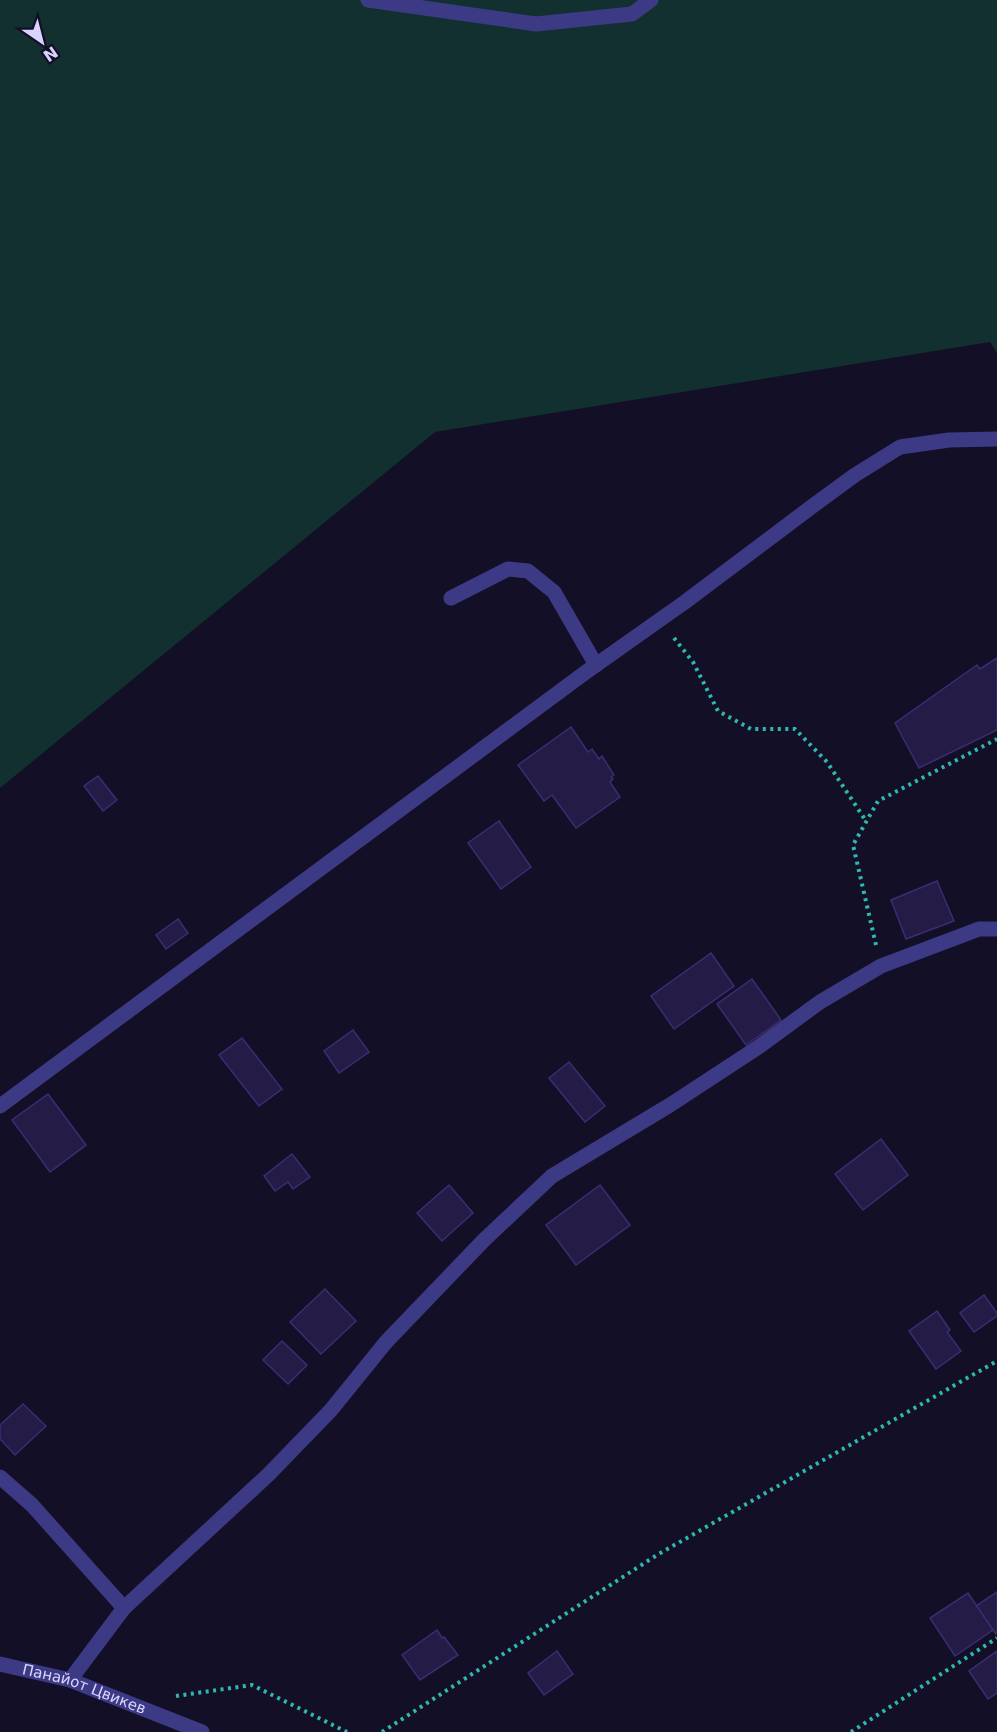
<svg xmlns="http://www.w3.org/2000/svg" width="997" height="1732" viewBox="0 0 997 1732" font-family="'DejaVu Sans',sans-serif">
	<style>
		.green { fill: #12302f }
		.building { fill: #241b47; stroke: #3b2d73; stroke-width: 1.5 }
		.lines { fill: none; stroke-linecap: round; stroke-linejoin: round }
		.path { stroke: #2fb8b0; stroke-width: 4; stroke-dasharray: 3 4.5; stroke-linecap: butt }
		.minor { stroke: #3d3a85; stroke-width: 15 }
		.labels { text-anchor: middle; stroke-width: 4.5; stroke-linejoin: round; paint-order: stroke }
		.street-label { font-size: 15px; fill: #d9d4ff; stroke: #130f26 }
	</style>
	<rect width="100%" height="100%" fill="#130f26"/>
	<polygon class="green" points="0,0 997,0 997,353 990,342 435,432 0,788"/>
	<g class="building">
		<polygon points="997,658 997,730 919,768 895,723 977,665 980,669"/>
		<polygon points="571,727 588,752 592,749 599,759 602,756 614,775 611,777 613,779 610,782 620,797 576,828 552,795 544,801 518,765"/>
		<polygon points="98,776 117,800 103,811 84,786"/>
		<polygon points="499,821 531,867 501,889 468,843"/>
		<polygon points="937,881 954,921 906,939 891,900"/>
		<polygon points="178,919 188,933 166,949 156,935"/>
		<polygon points="711,953 734,986 674,1029 651,996"/>
		<polygon points="752,979 781,1020 746,1045 717,1004"/>
		<polygon points="353,1030 369,1052 339,1073 324,1051"/>
		<polygon points="242,1038 282,1089 259,1106 219,1055"/>
		<polygon points="569,1062 605,1106 585,1122 549,1078"/>
		<polygon points="48,1094 86,1145 50,1172 12,1120"/>
		<polygon points="881,1139 908,1175 863,1210 835,1174"/>
		<polygon points="292,1154 310,1177 293,1189 288,1182 275,1191 264,1176"/>
		<polygon points="449,1185 473,1213 442,1241 417,1213"/>
		<polygon points="600,1185 630,1225 576,1265 546,1225"/>
		<polygon points="325,1289 356,1321 321,1354 290,1322"/>
		<polygon points="984,1295 997,1313 997,1316 974,1332 960,1313"/>
		<polygon points="937,1311 950,1330 947,1332 961,1351 936,1369 909,1331"/>
		<polygon points="282,1341 307,1365 288,1384 263,1360"/>
		<polygon points="23,1404 46,1426 15,1455 0,1439 0,1425"/>
		<polygon points="997,1592 997,1633 996,1634 976,1606"/>
		<polygon points="968,1593 993,1630 955,1656 930,1618"/>
		<polygon points="437,1630 442,1638 444,1637 458,1655 420,1680 402,1655"/>
		<polygon points="557,1651 573,1674 544,1695 528,1673"/>
		<polygon points="997,1651 997,1693 988,1699 969,1671"/>
	</g>
	<g class="lines">
		<g class="path">
			<polyline points="674,638 693,662 718,711 751,729 795,729 827,762 866,821"/>
			<polyline points="876,945 853,845 878,801 997,739"/>
			<polyline points="176,1696 252,1685 347,1732"/>
			<polyline points="382,1732 657,1555 997,1361"/>
			<polyline points="851,1732 997,1638"/>
		</g>
		<g class="minor">
			<polyline points="368,0 536,24 632,14 651,0"/>
			<polyline points="451,598 508,569 528,571 554,592 596,665"/>
			<polyline points="0,1106 586,672 685,602 814,505 855,475 900,447 949,440 997,439"/>
			<polyline points="0,1477 32,1505 124,1608"/>
			<path id="s1" d="M 0,1664 L 70,1680 L 202,1732"/>
			<polyline points="70,1680 124,1608 268,1475 331,1410 386,1342 484,1240 552,1176 670,1105 757,1048 820,1002 881,966 979,929 997,929"/>
		</g>
	</g>
	<g class="labels">
		<g class="street-label">
			<text dy="5" stroke="none"><textPath href="#s1" startOffset="88">Панайот Цвикев</textPath></text>
		</g>
	</g>
	<g transform="translate(42 42) rotate(145)" stroke="#130f26" stroke-width="4.5" paint-order="stroke">
	<path d="M0-4.5L10 22L0 15L-10 22Z" fill="#d9d4ff"/>
	<text y="-9" font-size="16" font-weight="bold" text-anchor="middle" fill="#d9d4ff">N</text>
	</g>
</svg>
